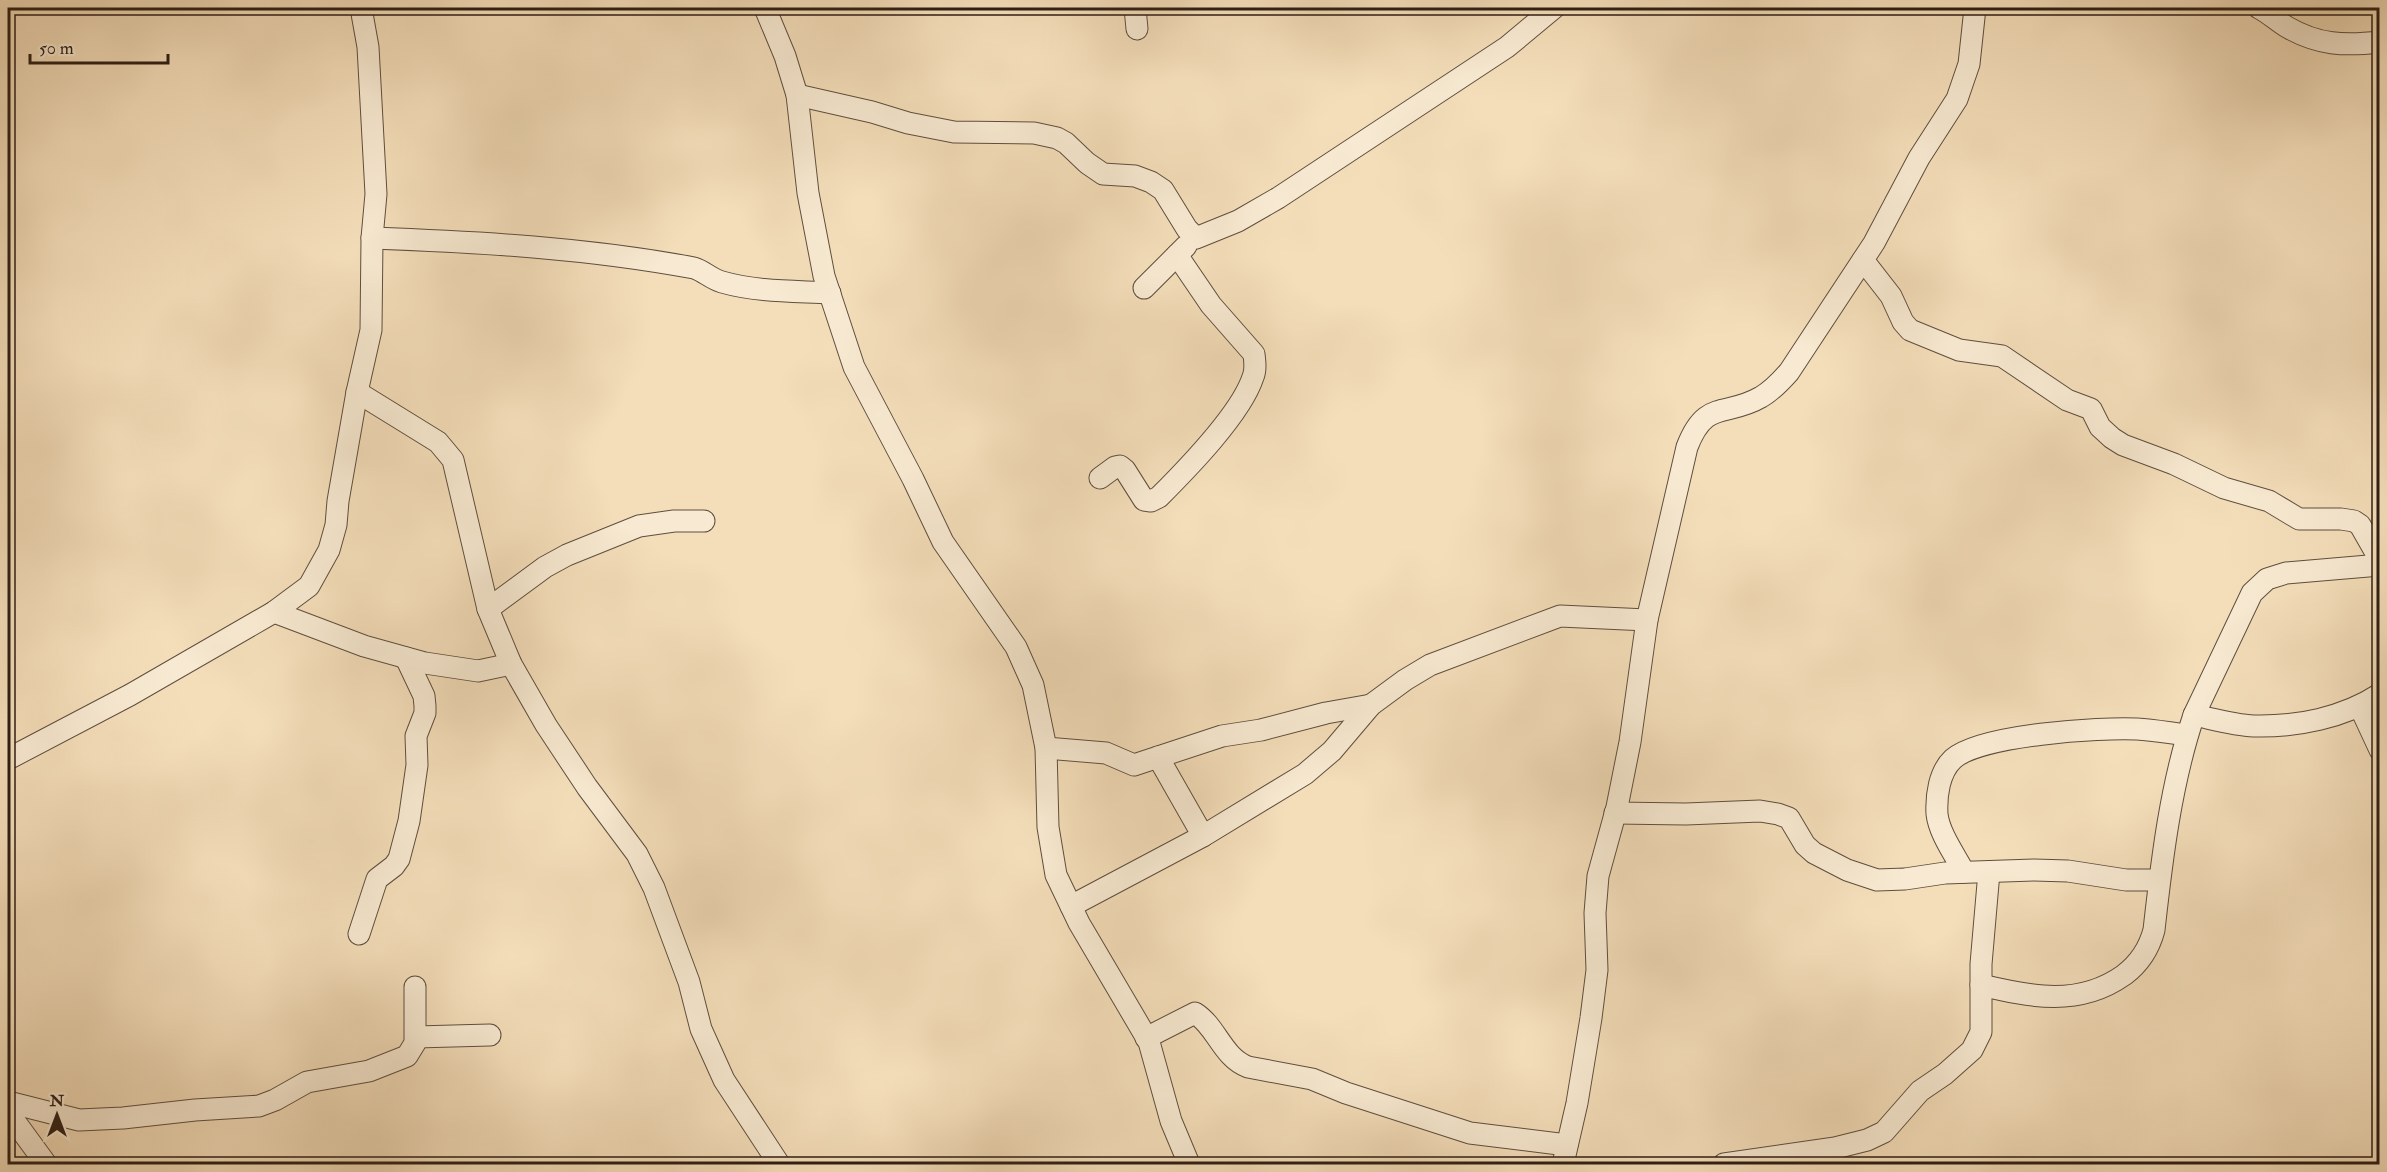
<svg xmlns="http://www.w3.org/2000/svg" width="2387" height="1172" viewBox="0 0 2387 1172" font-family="'IM FELL Double Pica',serif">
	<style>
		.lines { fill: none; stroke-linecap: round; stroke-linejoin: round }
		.minor-casing { stroke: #5f4e3e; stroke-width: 23 }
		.minor { stroke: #f8ead2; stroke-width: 21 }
	</style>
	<rect width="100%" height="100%" fill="#f4deba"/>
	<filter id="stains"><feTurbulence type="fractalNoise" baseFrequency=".00333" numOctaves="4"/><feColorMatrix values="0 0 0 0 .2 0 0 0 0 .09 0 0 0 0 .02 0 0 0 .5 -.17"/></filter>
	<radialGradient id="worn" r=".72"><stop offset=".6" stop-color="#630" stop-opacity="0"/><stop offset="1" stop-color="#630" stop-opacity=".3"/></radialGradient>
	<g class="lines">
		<g class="minor-casing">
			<g id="minor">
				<polyline points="765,8 785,56 797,95 808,193 824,276 854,367 913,479 943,542 1016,647 1033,685 1046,748 1048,827 1056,875 1079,923 1149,1042 1171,1121 1189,1164"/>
				<polyline points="1135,8 1137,29"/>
				<path d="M 2259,8 C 2269,13 2277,21 2287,27 C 2318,45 2344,46 2380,42"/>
				<polyline points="797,95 872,112 908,123 954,132 1034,133 1057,138 1066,143 1087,163 1103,174 1135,176 1151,182 1163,190 1187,229 1196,238 1238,221 1278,198 1507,47 1554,8"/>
				<path d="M 372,238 C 480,242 587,248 694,268 C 704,271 711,279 722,282 C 757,292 794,291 830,293"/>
				<polyline points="1863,260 1891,296 1903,322 1910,330 1959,350 2002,356 2067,400 2091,409 2100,427 2112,438 2123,445 2174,464 2224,488 2269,501 2299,519 2341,519 2354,521 2360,525 2380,560"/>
				<polyline points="1144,288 1186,246"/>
				<polyline points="357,392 438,442 453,460 488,609 511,664 546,725 587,787 637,854 654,888 689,982 701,1029 724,1080 779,1164"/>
				<path d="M 1100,478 L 1115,467 L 1120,466 L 1125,470 L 1144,500 L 1151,501 L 1159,497 C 1187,469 1241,414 1253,377 C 1256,370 1255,362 1254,354 L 1211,305 L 1177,255"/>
				<polyline points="488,609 545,567 567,555 639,526 674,521 704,521"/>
				<polyline points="274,612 364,646 425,663 478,671 511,664"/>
				<polyline points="2360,707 2380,750"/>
				<path d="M 2194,715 C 2213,719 2234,725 2254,726 C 2297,727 2343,718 2380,694"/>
				<polyline points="1046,748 1106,753 1134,765 1222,736 1261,730 1326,713 1371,705"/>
				<polyline points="1158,757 1203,836"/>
				<polyline points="8,759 130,695 274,612 309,586 329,550 336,525 338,501 357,392 371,330 372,238 376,194 368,47 361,8"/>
				<polyline points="1615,813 1686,814 1760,811 1778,814 1789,818 1805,845 1814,853 1847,870 1877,880 1905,879 1945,873 2034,870 2068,871 2126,880 2159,880"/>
				<path d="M 1964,872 C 1955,855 1939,833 1937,814 C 1936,796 1939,772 1953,759 C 1980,735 2100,727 2137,729 C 2154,730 2170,733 2187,735"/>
				<polyline points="1071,906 1203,836 1305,774 1332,751 1371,705 1405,680 1430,665 1560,616 1647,620"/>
				<polyline points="359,934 377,879 394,866 399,859 409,821 417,765 416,736 425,713 425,706 424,696 406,658"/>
				<path d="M 1981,985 C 2031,997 2079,1007 2124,975 C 2140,963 2149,949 2154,930 C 2162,858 2171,783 2194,715 L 2252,593 L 2267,579 L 2286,573 L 2380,565"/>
				<polyline points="416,1037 490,1035"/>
				<path d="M 1146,1038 L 1195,1013 C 1217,1027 1222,1057 1248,1067 L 1312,1079 L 1346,1093 L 1470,1133 L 1567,1145"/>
				<polyline points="8,1102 79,1120 123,1118 195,1110 259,1106 275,1100 307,1082 369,1071 407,1056 415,1043 415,987"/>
				<polyline points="8,1112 46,1164"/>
				<path d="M 1563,1164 L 1577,1103 L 1591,1018 L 1597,970 L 1595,913 L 1598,876 L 1617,807 L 1630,742 L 1647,620 L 1687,447 C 1706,398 1725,418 1761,397 C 1772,391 1781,381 1789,372 L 1874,243 L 1919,158 L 1957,99 L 1969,64 L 1975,8"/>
				<polyline points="1724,1164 1835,1148 1867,1140 1884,1132 1920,1091 1945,1074 1972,1050 1981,1032 1981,964 1989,872"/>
			</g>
		</g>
		<use href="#minor" class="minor"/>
	</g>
	<rect width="2387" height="1172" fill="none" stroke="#f4deba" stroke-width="30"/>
	<rect x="9" y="9" width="2369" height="1154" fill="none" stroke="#2d1e14" stroke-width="3"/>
	<rect x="15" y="15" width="2357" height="1142" fill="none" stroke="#2d1e14" stroke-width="1.5"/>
	<g transform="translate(57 1115)" stroke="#f8ead2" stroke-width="4.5" paint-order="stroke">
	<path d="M0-4.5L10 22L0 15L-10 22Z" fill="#2d1e14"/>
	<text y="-9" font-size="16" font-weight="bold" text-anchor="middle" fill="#2d1e14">N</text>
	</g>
	<path d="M30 54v9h138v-9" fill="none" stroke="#2d1e14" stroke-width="3"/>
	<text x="39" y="54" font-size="18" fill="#2d1e14" stroke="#f8ead2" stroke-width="4.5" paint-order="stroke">50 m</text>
	<rect width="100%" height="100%" filter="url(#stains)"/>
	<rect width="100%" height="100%" fill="url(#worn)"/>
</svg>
